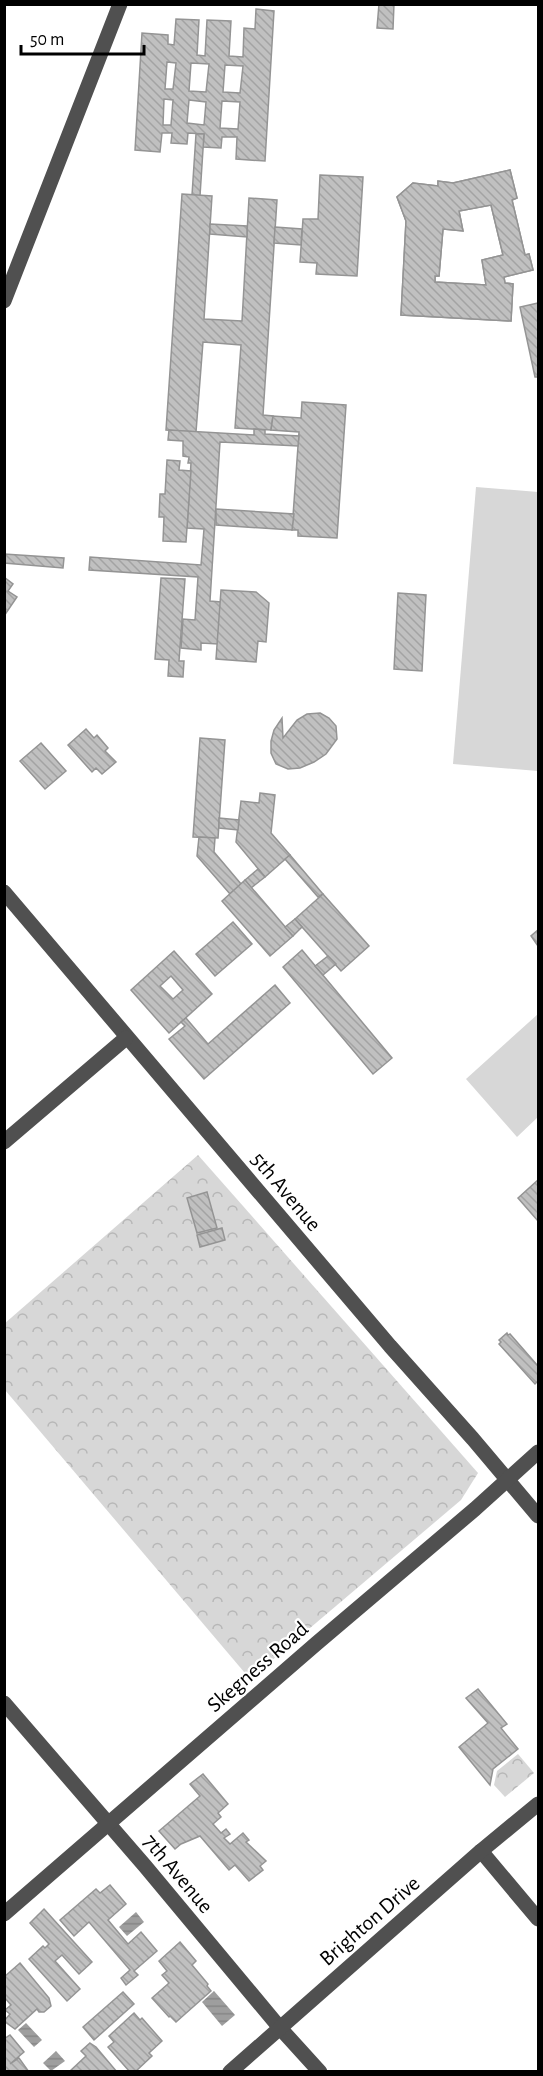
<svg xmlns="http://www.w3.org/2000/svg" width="543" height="2076" viewBox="0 0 543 2076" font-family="'Alegreya Sans',sans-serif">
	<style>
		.park { fill: url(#park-crowns) }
		.garden { fill: #d7d7d7 }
		.water { fill: url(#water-rules) }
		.building { fill: url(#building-back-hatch); stroke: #949494; stroke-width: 1.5; fill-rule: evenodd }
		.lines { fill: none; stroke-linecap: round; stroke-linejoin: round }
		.minor { stroke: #505050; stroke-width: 15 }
		.labels { text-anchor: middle; stroke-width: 4.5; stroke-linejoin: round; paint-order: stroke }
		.street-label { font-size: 22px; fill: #000; stroke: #fff }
	</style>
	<defs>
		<pattern id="park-crowns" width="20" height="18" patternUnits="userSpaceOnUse" patternTransform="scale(1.5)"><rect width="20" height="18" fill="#d7d7d7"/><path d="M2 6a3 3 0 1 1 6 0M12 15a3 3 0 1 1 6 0" fill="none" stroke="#b7b7b7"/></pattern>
		<pattern id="water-rules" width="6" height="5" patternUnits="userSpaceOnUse" patternTransform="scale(1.5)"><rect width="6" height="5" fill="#9e9e9e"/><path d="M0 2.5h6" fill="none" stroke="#868686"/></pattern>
		<pattern id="building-back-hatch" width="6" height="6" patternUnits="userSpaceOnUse" patternTransform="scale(1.5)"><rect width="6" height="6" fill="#c0c0c0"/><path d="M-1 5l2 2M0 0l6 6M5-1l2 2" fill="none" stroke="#a3a3a3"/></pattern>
	</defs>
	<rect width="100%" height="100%" fill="#fff"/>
	<g class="park">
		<polygon points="198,1155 478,1473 461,1500 250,1679 5,1390 4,1324"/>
		<polygon points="518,1754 534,1773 505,1797 494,1785 497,1771"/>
	</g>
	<g class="garden">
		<polygon points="476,487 538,492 538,771 453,764"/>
		<polygon points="538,1014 538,1117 517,1137 466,1079"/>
	</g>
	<g class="water">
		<polygon points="136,1912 144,1922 127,1936 119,1927"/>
		<polygon points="214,1991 235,2015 222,2026 202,2002"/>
		<polygon points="26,2023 42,2040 34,2047 18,2030"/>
		<polygon points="56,2051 65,2061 51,2071 43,2063"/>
	</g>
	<g class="building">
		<polygon points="379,4 394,4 393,29 377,28"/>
		<path d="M 256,9 L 274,11 L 265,161 L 236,159 L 237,137 L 222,137 L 221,148 L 203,147 L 204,134 L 188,133 L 187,144 L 171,143 L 172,133 L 162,133 L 160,152 L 135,150 L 142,33 L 168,35 L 168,44 L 174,45 L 176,19 L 199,20 L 197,55 L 205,56 L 207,20 L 231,21 L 229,56 L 243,57 L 244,28 L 255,29 ZM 167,62 L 176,63 L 173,89 L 165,89 ZM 191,63 L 209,64 L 206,92 L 189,91 ZM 225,65 L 243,66 L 240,93 L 223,92 ZM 164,99 L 173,100 L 171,125 L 163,125 ZM 189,100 L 206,102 L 204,125 L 187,123 ZM 222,101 L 240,102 L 238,129 L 220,128 Z"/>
		<polygon points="196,134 204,134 200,196 192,195"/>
		<path d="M 510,170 L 517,198 L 512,200 L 525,255 L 529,254 L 533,270 L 504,277 L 505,283 L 513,284 L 511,321 L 401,315 L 406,221 L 397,197 L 413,183 L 438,186 L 438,181 L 453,183 ZM 491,205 L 503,255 L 482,260 L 486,285 L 435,282 L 435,276 L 439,276 L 443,229 L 463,231 L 459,211 Z"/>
		<path d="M 510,170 L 517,198 L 512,200 L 525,255 L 529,254 L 533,270 L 504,277 L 505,283 L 513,284 L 511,321 L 401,315 L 406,221 L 397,197 L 413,183 L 438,186 L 438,181 L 453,183 ZM 491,205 L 503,255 L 482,260 L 486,285 L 435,282 L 435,276 L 439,276 L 443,229 L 463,231 L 459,211 Z"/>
		<polygon points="320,175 363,177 357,276 316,274 317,263 300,262 303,219 318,219"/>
		<polygon points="182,194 212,196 204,319 242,321 249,198 277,200 263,415 273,416 271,430 235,428 241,345 203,342 196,432 166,430"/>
		<polygon points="210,224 247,226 247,237 210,234"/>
		<polygon points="275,227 302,229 301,245 274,243"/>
		<polygon points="538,303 538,377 535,377 520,307"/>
		<polygon points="302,402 346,405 337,538 298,536 298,530 292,530 299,432 271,430 273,416 301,418"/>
		<polygon points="254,429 265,430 265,434 299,436 298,446 220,442 210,601 221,602 218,644 201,643 201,650 181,648 183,619 195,620 198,577 89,570 90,557 201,565 204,529 187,528 191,463 188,463 189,457 183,456 183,441 168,440 169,430 254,435"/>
		<polygon points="167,460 180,461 179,470 191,471 186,542 163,541 164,517 159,517 160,494 165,494"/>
		<polygon points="216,509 294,514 292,530 216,525"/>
		<polygon points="4,554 64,558 63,568 4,563"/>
		<polygon points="4,577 13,584 8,591 17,597 4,616"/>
		<polygon points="161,578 185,579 179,661 184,661 183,677 168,676 169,660 155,659"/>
		<polygon points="221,590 256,592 269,603 266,642 258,641 256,662 216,659"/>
		<polygon points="398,593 426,595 422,671 394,669"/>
		<polygon points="320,713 329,718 336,726 337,739 326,754 314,762 300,768 288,769 276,764 271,753 271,741 274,730 282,718 283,738 297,720 307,714"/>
		<polygon points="86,729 94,738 97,735 108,748 105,751 116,762 102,774 96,768 92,772 68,745"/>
		<polygon points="200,738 225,740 218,838 193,837"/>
		<polygon points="41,743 66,771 45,789 20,761"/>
		<polygon points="260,793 275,795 271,833 290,855 265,877 236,842 241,801 259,803"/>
		<polygon points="219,818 239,820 238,830 219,828"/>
		<polygon points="199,837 215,838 214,852 241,884 230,894 197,856"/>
		<polygon points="290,855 323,894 318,897 285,859"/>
		<polygon points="258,869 265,877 251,888 245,880"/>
		<polygon points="245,880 293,936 270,956 222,901"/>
		<polygon points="323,894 369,946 341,971 295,919"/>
		<polygon points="295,919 302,927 293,936 285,927"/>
		<polygon points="233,922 252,944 215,976 196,954"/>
		<polygon points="538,930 538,946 531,936"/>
		<polygon points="302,950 392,1058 373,1074 283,967"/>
		<path d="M 174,951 L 212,994 L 169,1033 L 131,990 ZM 171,976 L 183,990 L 173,999 L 160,986 Z"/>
		<polygon points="328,956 336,964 323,975 315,966"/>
		<polygon points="275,985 290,1003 204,1079 169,1039 185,1026 181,1022 186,1018 208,1044"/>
		<polygon points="538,1180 538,1221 518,1198"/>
		<polygon points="207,1192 217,1228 197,1233 187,1198"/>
		<polygon points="222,1228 225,1240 200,1247 197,1235"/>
		<polygon points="507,1333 508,1335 510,1334 538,1366 538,1381 535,1384 499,1344 501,1342 499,1340"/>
		<polygon points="478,1689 507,1724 501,1728 518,1749 493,1769 490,1785 459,1747 488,1723 466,1698"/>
		<polygon points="203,1774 228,1804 218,1813 221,1817 213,1824 221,1833 226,1829 230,1834 224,1838 230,1844 243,1833 249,1840 246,1842 266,1861 260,1866 263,1870 249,1881 235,1865 229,1870 200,1836 181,1844 175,1849 159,1831 200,1796 190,1784"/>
		<polygon points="110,1885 126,1904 108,1920 128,1944 141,1932 157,1951 134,1971 138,1975 126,1985 121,1978 130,1970 89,1922 74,1936 60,1920 96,1889 100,1893"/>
		<polygon points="44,1909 92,1962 79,1974 62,1955 55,1961 80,1989 67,2001 29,1959 43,1946 45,1948 49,1944 30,1923"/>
		<polygon points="180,1942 196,1961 192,1965 208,1984 207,1986 211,1991 176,2022 170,2016 169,2017 152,1998 169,1983 162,1975 167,1971 159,1961"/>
		<polygon points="20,1963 49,1998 51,2006 44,2012 39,2012 37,2009 15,2029 4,2021 10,2014 5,2010 11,2005 4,1997 4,1977"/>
		<polygon points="123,1992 134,2004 94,2040 83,2027"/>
		<polygon points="134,2013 140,2020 142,2018 162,2041 149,2053 152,2056 135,2072 130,2072 108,2047 114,2042 109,2036"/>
		<polygon points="10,2035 24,2052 10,2064 19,2058 29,2072 4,2072 4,2039"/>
		<polygon points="90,2043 96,2047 117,2072 69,2072 86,2056 81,2051"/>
	</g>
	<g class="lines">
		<g class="minor">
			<polyline points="4,301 120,4"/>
			<polyline points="4,892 390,1346 473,1439 538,1516"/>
			<polyline points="4,1142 126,1038"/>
			<polyline points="4,1703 145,1866 280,2028 320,2072"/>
			<polyline points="481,1851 538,1919"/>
			<polyline points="4,1914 317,1643 475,1509 538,1452"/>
			<polyline points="230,2072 481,1851 538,1804"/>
		</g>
	</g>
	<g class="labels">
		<g class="street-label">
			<text transform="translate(287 1191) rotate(50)" y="8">5th Avenue</text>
			<text transform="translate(257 1666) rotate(-41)" y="8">Skegness Road</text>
			<text transform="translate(179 1873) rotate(50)" y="8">7th Avenue</text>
			<text transform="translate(369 1920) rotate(-41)" y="8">Brighton Drive</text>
		</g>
	</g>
	<rect width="543" height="2076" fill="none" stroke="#000000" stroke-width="12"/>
	<path d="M21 45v9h123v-9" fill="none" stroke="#000000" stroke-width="3"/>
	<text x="30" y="45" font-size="18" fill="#000000" stroke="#ffffff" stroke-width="4.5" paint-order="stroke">50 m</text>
</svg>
